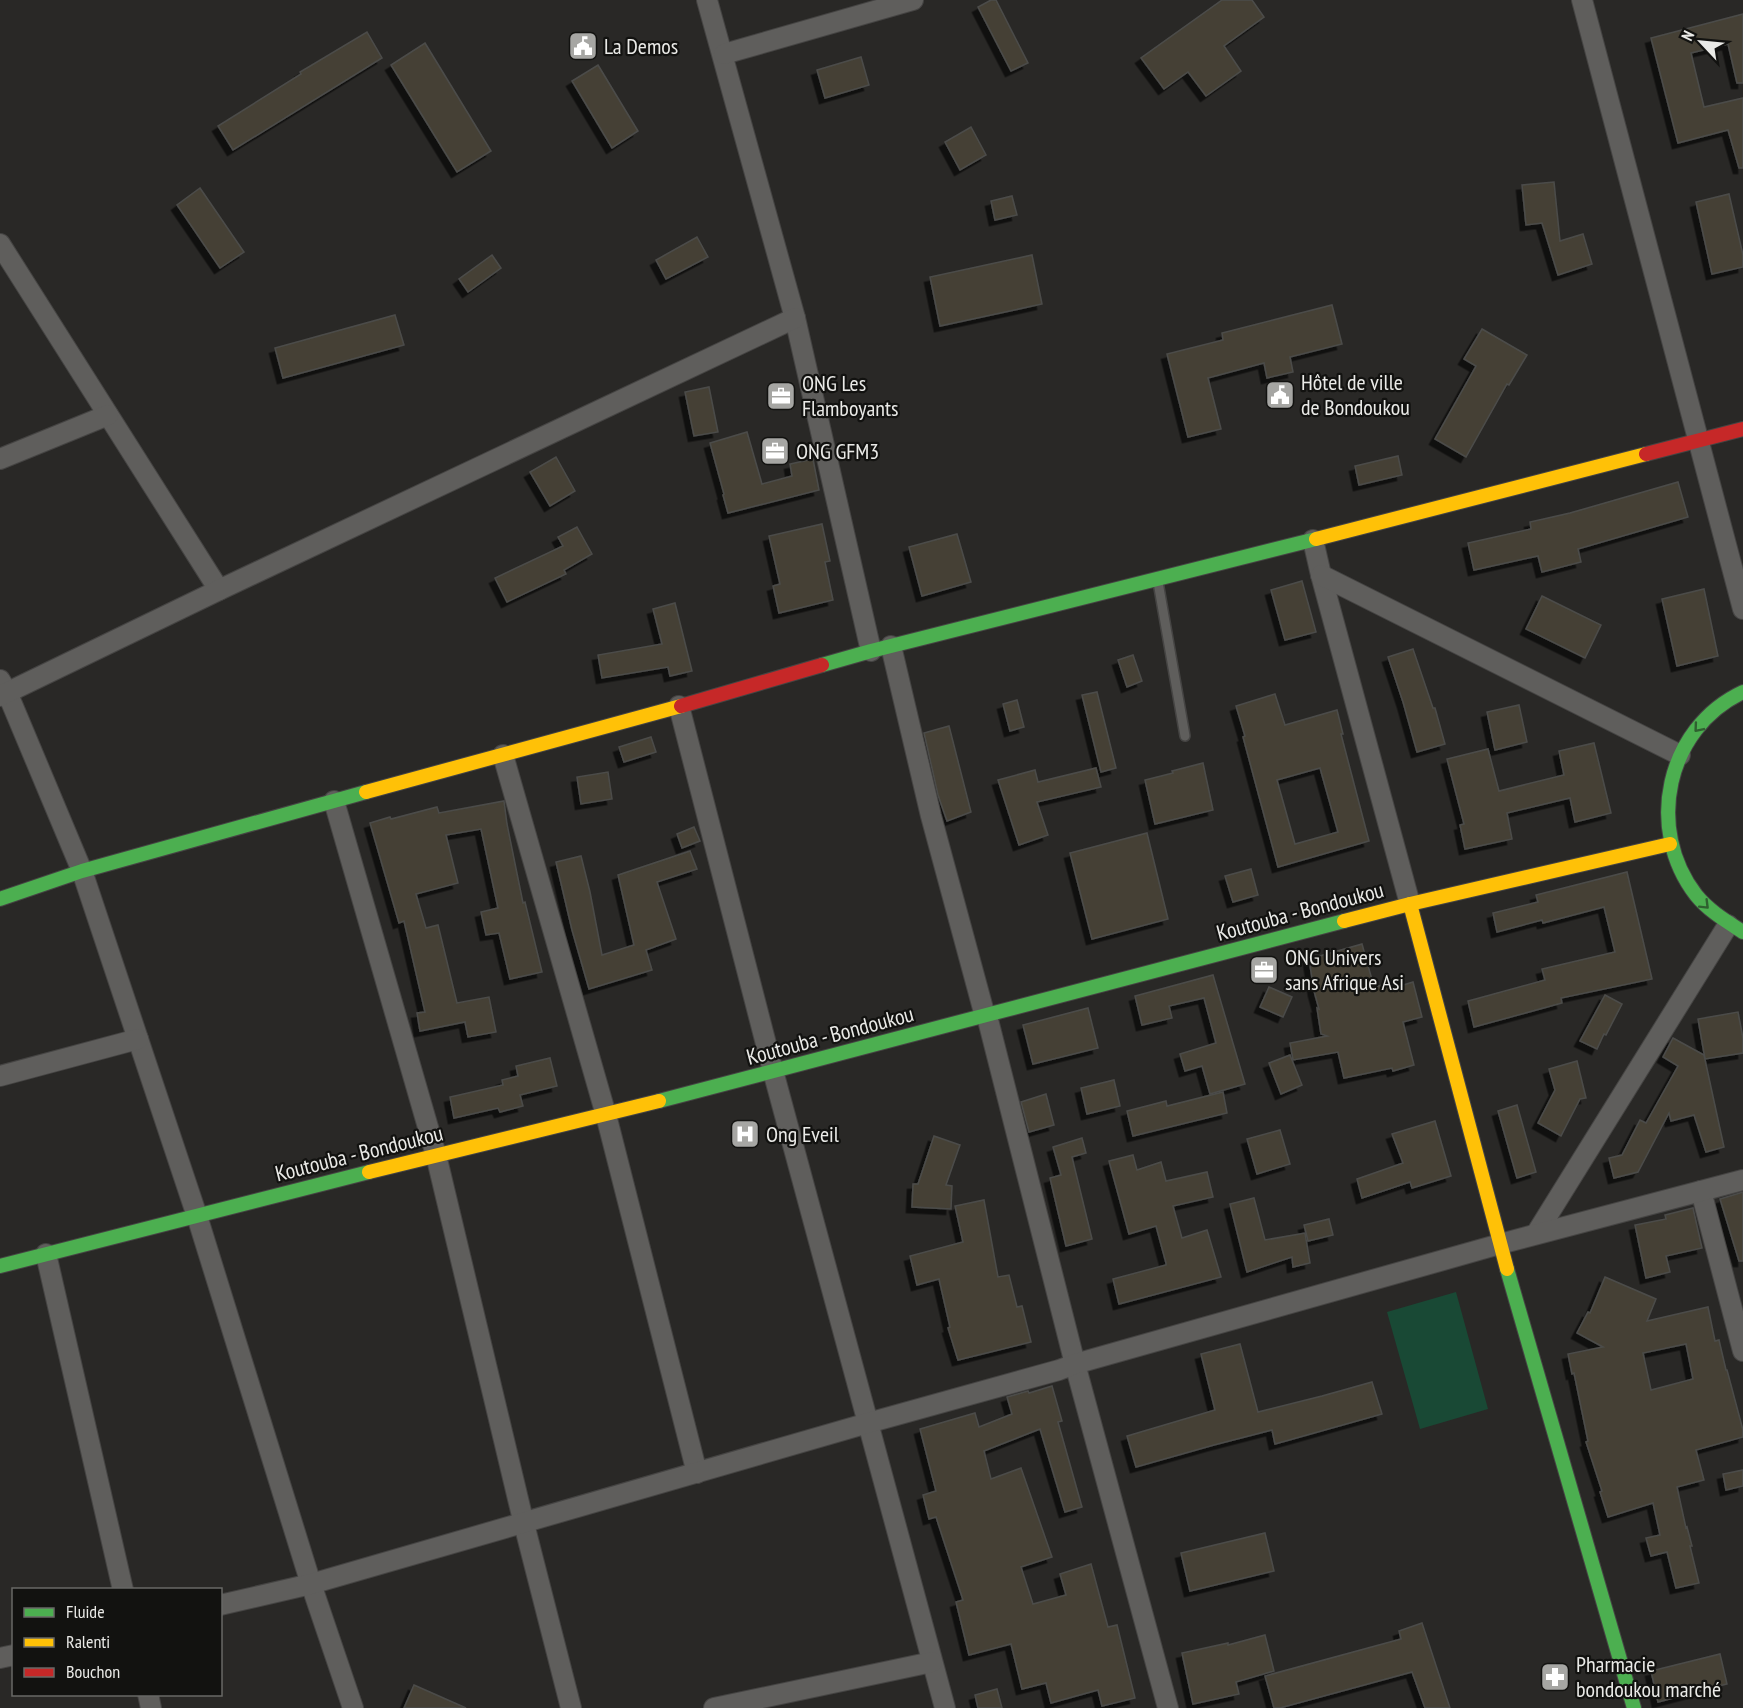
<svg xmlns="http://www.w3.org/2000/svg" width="1743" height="1708" viewBox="0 0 1743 1708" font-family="'PT Sans Narrow',sans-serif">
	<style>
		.green { fill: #194935 }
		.building { fill: #444136; stroke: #4c4c4a; stroke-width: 1.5; fill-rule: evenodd; filter: url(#shadow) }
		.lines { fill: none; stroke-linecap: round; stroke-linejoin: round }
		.lane-casing { stroke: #454443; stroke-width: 12 }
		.street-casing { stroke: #454443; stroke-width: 22 }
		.fast-casing { stroke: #454443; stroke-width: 16 }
		.slow-casing { stroke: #454443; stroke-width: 16 }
		.jam-casing { stroke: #454443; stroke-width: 16 }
		.lane { stroke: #5f5e5c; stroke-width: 9 }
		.street { stroke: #5f5e5c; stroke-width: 20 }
		.fast { stroke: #4caf50; stroke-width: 14 }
		.slow { stroke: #ffc107; stroke-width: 14 }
		.jam { stroke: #c62828; stroke-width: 14 }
		.oneway { stroke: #2f6030 }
		.labels { text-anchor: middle; stroke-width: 4.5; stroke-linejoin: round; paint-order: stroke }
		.poi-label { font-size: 22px; fill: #eaeae7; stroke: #121210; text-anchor: start }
		.street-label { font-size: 22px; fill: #eaeae7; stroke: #121210 }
	</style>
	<defs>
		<filter id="shadow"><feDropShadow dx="-5.5" dy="5.5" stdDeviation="0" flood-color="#0009"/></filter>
	</defs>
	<rect width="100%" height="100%" fill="#292826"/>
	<polygon class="green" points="1456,1292 1488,1409 1420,1429 1387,1312"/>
	<g class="building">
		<polygon points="991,0 996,0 1028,63 1011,71 978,7"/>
		<polygon points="1222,0 1252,0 1264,17 1224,46 1241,71 1206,96 1188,72 1164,89 1141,58"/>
		<polygon points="1743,14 1743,83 1737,83 1728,44 1691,53 1704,107 1743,98 1743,168 1739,168 1728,130 1678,143 1651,38"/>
		<polygon points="367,32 382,58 233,150 218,126 301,74 300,72"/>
		<polygon points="425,43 491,151 457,172 391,65"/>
		<polygon points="861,57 869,85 825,98 817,70"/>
		<polygon points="598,65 638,131 612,148 572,81"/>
		<polygon points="971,127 986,155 960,170 945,142"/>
		<polygon points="1554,182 1560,241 1583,234 1592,264 1558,275 1542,223 1526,225 1522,185"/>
		<polygon points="200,188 244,252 220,268 177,205"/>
		<polygon points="1729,194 1743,255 1743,267 1712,274 1696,202"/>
		<polygon points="1012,196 1017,215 995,220 991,201"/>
		<polygon points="697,237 708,257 666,279 656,260"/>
		<polygon points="492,255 501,268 468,292 459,279"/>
		<polygon points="1032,255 1042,304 940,326 930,277"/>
		<polygon points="1332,305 1342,344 1290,357 1293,372 1267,378 1264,363 1208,378 1221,429 1188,437 1167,354 1223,340 1222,333"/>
		<polygon points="395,315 404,345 283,378 275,348"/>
		<polygon points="1482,329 1527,355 1509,385 1507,384 1466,457 1435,439 1476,366 1464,359"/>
		<polygon points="709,387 718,432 694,436 685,392"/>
		<polygon points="747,432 762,484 792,476 790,464 813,459 819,490 728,513 723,495 724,494 710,443"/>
		<polygon points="1398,456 1402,475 1359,485 1355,466"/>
		<polygon points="556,457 575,491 550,506 530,472"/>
		<polygon points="1678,482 1688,517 1578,549 1581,562 1542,572 1538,556 1474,570 1468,543 1531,529 1530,522 1570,513"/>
		<polygon points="822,524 830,561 825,562 833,600 779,613 773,586 780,584 769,536"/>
		<polygon points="577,527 592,554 564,570 566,574 507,602 495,578 563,546 558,537"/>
		<polygon points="957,534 971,582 922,596 909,547"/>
		<polygon points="1302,581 1316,632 1285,640 1271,590"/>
		<polygon points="1704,589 1718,656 1677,666 1662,599"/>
		<polygon points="1542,596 1601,625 1585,658 1526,629"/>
		<polygon points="675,603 692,671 670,676 668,667 602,678 598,655 662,644 653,609"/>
		<polygon points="1413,649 1433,708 1435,708 1445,744 1417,752 1403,702 1388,657"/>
		<polygon points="1133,655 1142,681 1127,687 1118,660"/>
		<polygon points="1097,692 1116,768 1101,772 1082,695"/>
		<path d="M 1275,694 L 1285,725 L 1337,710 L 1343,734 L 1341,734 L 1369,841 L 1278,867 L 1243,737 L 1245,736 L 1236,706 ZM 1320,768 L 1338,832 L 1295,844 L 1277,780 Z"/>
		<polygon points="1017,700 1024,727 1010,731 1003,704"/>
		<polygon points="1519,705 1527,742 1495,750 1487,712"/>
		<polygon points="949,726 971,812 947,821 938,795 924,733"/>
		<polygon points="651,737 656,752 624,762 619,747"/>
		<polygon points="1594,743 1611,813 1575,822 1570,798 1507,813 1512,839 1465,849 1460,825 1464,824 1447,759 1488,749 1499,791 1564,775 1559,751"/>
		<polygon points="1203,763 1213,810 1155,824 1145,780 1173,773 1172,771"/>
		<polygon points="1096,768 1101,787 1037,802 1048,835 1019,845 998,780 1035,770 1038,782"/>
		<polygon points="608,772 612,799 581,804 577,777"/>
		<polygon points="504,801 507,824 523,903 525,902 542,972 510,979 499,933 486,935 481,912 498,908 481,829 446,835 458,883 416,894 426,928 438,925 457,1003 489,997 496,1032 468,1037 465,1022 420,1031 417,1013 425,1012 404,921 399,923 370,823 390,817 391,819 437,807 439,813"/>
		<polygon points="694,827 700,841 682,848 677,834"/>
		<polygon points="1147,833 1168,919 1092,939 1070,853"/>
		<polygon points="690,851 697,869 657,882 676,939 646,950 652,970 589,989 572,930 556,862 581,856 590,892 602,955 634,945 618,875"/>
		<polygon points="1251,869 1258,895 1233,902 1225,876"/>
		<polygon points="1627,872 1652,979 1561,998 1562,1003 1474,1027 1468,1001 1545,980 1542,969 1615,952 1604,907 1543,923 1542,920 1497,932 1493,913 1538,902 1536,895"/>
		<polygon points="1362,944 1374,987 1396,982 1397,987 1413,982 1422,1017 1403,1022 1414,1065 1393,1071 1392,1068 1344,1078 1338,1052 1293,1060 1290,1043 1327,1036 1321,1034 1317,1008 1319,1009 1314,991 1309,959"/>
		<polygon points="1213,975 1245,1084 1210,1094 1202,1066 1185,1071 1180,1054 1216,1043 1204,998 1169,1006 1172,1018 1142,1025 1135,996"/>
		<polygon points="1269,987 1292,997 1283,1017 1260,1007"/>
		<polygon points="1605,995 1622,1004 1606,1035 1604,1034 1597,1049 1580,1041"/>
		<polygon points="1088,1008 1098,1048 1033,1064 1023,1025"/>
		<polygon points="1738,1012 1743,1038 1743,1053 1705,1059 1698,1019"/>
		<polygon points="1673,1038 1704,1055 1724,1147 1706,1152 1694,1115 1671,1121 1669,1113 1638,1172 1614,1178 1609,1158 1622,1155 1640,1120 1646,1123 1678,1066 1663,1057"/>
		<polygon points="1290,1055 1302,1085 1281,1094 1269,1063"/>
		<polygon points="550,1058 557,1086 520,1095 523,1106 500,1112 498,1108 454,1118 450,1097 503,1085 502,1080 518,1076 516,1066"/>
		<polygon points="1577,1061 1586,1098 1580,1099 1561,1136 1538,1123 1555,1090 1549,1069"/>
		<polygon points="1114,1080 1120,1106 1087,1114 1081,1088"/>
		<polygon points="1223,1092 1227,1113 1133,1136 1127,1111 1166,1101 1167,1106"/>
		<polygon points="1046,1094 1054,1125 1029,1132 1021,1102"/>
		<polygon points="1517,1105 1536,1172 1517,1178 1498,1111"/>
		<polygon points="1435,1121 1451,1176 1412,1188 1410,1182 1362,1198 1357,1179 1403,1163 1392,1134"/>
		<polygon points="1280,1130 1290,1164 1257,1174 1247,1139"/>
		<polygon points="934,1136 960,1145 946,1185 952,1186 951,1209 912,1207 913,1184 918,1184"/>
		<polygon points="1082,1138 1086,1153 1072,1157 1092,1239 1066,1246 1050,1178 1061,1175 1053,1147"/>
		<polygon points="1133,1155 1137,1170 1161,1162 1166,1181 1207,1172 1213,1197 1173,1206 1182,1238 1207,1230 1221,1277 1119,1304 1113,1279 1166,1265 1166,1263 1156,1226 1129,1234 1109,1161"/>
		<polygon points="1743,1192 1743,1261 1739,1261 1720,1199"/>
		<polygon points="1254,1198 1265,1240 1305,1233 1310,1263 1293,1267 1292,1257 1247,1272 1230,1204"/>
		<polygon points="984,1200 998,1277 1009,1275 1017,1307 1022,1306 1031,1342 958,1360 948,1328 950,1327 939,1279 917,1285 910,1256 963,1242 955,1206"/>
		<polygon points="1693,1208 1702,1248 1666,1256 1670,1272 1646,1278 1635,1225 1666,1219 1665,1215"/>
		<polygon points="1329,1219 1333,1235 1308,1241 1304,1225"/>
		<path d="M 1605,1277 L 1656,1299 L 1647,1321 L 1708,1307 L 1715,1341 L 1719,1340 L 1726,1370 L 1727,1370 L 1743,1430 L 1743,1437 L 1696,1450 L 1704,1480 L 1677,1487 L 1686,1528 L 1687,1527 L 1692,1546 L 1690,1546 L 1699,1583 L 1676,1588 L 1667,1552 L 1651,1556 L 1646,1538 L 1660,1535 L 1653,1503 L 1608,1517 L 1600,1492 L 1602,1491 L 1586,1442 L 1588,1441 L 1574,1373 L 1572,1374 L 1568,1354 L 1603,1347 L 1577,1333 L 1588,1312 L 1590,1313 ZM 1686,1344 L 1693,1379 L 1651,1390 L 1643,1353 Z"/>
		<polygon points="1240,1344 1258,1412 1322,1396 1372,1382 1382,1414 1275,1444 1272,1430 1214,1445 1136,1467 1127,1436 1215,1410 1201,1354"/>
		<polygon points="1052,1386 1062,1421 1058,1422 1082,1507 1065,1512 1040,1429 984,1451 991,1479 1021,1468 1052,1557 1021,1567 1033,1604 1066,1595 1060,1574 1091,1564 1108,1627 1117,1625 1135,1698 1102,1706 1098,1690 1051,1703 1046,1683 1022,1689 1011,1644 969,1655 956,1602 963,1600 936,1517 929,1519 923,1495 936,1491 920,1429 975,1413 979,1427 1012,1414 1007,1397 1028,1391 1029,1393"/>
		<polygon points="1743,1470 1743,1486 1726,1490 1723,1474"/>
		<polygon points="1265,1533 1274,1571 1190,1591 1181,1553"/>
		<polygon points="1422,1623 1450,1708 1425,1708 1412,1672 1280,1708 1274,1708 1265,1676 1401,1639 1399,1631"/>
		<polygon points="1265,1635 1274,1671 1236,1682 1239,1694 1193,1704 1182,1653 1228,1643 1228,1645"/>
		<polygon points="1720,1654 1727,1684 1658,1702 1651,1671"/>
		<polygon points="414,1685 466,1708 404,1708"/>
		<polygon points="997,1689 1002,1708 978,1708 975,1695"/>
	</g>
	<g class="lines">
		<g class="lane-casing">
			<polyline id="lane" points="1158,582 1185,736"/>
		</g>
		<g class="street-casing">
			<g id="street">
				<polyline points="707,0 795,318 871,651"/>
				<polyline points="1582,0 1743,609"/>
				<polyline points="724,54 913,0"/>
				<polyline points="0,244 219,590"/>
				<polyline points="0,459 108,415"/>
				<polyline points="1313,540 1321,575 1410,904"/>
				<polyline points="1321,575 1680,755"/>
				<polyline points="891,646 931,816 985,1016"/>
				<polyline points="0,680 7,692 82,871 197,1216 311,1584 353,1708"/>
				<polyline points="0,696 219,590 795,318"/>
				<polyline points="679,706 773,1071 945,1708"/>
				<polyline points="503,755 606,1115 697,1473"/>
				<polyline points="334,801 436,1155 524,1524 571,1708"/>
				<polyline points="987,1016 1075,1364 1168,1708"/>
				<polyline points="0,1076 138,1039"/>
				<polyline points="1701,1191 1743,1351"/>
				<polyline points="1536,1234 1728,925"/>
				<polyline points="46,1254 123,1590"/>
				<polyline points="220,1605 311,1584 868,1423 1059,1370 1075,1364 1500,1244 1743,1180"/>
				<polyline points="0,1658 14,1655"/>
				<polyline points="148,1694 151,1708"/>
				<polyline points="714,1708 932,1662"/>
			</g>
		</g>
		<g class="fast-casing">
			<g id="fast">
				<polyline points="822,665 871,651 1316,539"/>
				<path d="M 1743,692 C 1666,728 1645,829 1696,895 C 1709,911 1726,921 1743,932"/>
				<polyline points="0,899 82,871 366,792"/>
				<polyline points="659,1101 1344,921"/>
				<polyline points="0,1266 369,1172"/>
				<polyline points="1507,1269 1634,1708"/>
			</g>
		</g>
		<g class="slow-casing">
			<g id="slow">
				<polyline points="1316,539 1646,454"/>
				<polyline points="366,792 681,706"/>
				<polyline points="1410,904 1507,1269"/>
				<polyline points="1344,921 1410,904 1670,844"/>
				<polyline points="369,1172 659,1101"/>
			</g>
		</g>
		<g class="jam-casing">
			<g id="jam">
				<polyline points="1646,454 1743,429"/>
				<polyline points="681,706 822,665"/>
			</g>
		</g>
		<use href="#lane" class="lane"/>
		<use href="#street" class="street"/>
		<use href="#fast" class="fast"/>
		<use href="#slow" class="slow"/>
		<use href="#jam" class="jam"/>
	</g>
	<defs><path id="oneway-chevron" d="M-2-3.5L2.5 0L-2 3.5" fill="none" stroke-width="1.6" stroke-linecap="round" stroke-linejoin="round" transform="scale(1.5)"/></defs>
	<g class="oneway">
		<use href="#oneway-chevron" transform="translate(1698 728) rotate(130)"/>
		<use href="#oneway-chevron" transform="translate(1705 905) rotate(45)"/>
	</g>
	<defs>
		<g id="civic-square" transform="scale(1.5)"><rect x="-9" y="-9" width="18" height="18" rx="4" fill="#a6a6a3" stroke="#121210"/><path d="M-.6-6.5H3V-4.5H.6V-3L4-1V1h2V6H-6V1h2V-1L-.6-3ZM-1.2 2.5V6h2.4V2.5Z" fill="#fff"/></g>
		<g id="office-square" transform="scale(1.5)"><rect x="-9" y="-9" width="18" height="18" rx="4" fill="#a6a6a3" stroke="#121210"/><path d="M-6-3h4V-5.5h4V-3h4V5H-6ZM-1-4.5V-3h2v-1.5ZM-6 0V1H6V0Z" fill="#fff"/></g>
		<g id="hospital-square" transform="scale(1.5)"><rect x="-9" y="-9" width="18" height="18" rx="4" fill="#a6a6a3" stroke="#121210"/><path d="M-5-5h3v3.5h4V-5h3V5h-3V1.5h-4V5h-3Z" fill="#fff"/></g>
		<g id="pharmacy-square" transform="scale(1.5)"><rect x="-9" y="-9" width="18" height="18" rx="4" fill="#a6a6a3" stroke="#121210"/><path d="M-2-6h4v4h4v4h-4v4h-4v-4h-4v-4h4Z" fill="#fff"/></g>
	</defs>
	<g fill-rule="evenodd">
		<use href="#civic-square" x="583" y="46"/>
		<use href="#civic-square" x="1280" y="395"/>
		<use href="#office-square" x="781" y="396"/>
		<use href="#office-square" x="775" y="451"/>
		<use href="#office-square" x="1264" y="970"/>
		<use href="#hospital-square" x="745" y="1134"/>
		<use href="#pharmacy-square" x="1555" y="1677"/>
	</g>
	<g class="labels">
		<g class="poi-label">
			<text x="604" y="54">La Demos</text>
			<text x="1301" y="390">Hôtel de ville<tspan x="1301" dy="25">de Bondoukou</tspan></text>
			<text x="802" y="391">ONG Les<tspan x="802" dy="25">Flamboyants</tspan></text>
			<text x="796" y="459">ONG GFM3</text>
			<text x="1285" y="965">ONG Univers<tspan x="1285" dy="25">sans Afrique Asi</tspan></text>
			<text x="766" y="1142">Ong Eveil</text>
			<text x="1576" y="1672">Pharmacie<tspan x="1576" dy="25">bondoukou marché</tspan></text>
		</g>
		<g class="street-label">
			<text transform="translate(1300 911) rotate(-15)" y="8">Koutouba - Bondoukou</text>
			<text transform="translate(830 1035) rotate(-15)" y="8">Koutouba - Bondoukou</text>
			<text transform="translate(359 1153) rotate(-14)" y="8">Koutouba - Bondoukou</text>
		</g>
	</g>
	<rect x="12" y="1588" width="210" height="108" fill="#121210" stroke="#686866" stroke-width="1.5"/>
	<rect x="24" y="1608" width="30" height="9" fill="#4caf50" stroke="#686866" stroke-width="1.5"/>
	<text x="66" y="1618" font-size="18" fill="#eaeae7">Fluide</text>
	<rect x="24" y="1638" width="30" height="9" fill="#ffc107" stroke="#686866" stroke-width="1.5"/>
	<text x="66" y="1648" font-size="18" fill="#eaeae7">Ralenti</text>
	<rect x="24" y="1668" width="30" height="9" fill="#c62828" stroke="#686866" stroke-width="1.5"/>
	<text x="66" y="1678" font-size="18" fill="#eaeae7">Bouchon</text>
	<g transform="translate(1701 42) rotate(296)" stroke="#121210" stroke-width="4.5" paint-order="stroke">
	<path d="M0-4.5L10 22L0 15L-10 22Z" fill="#eaeae7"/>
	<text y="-9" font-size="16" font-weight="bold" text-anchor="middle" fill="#eaeae7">N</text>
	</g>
</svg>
